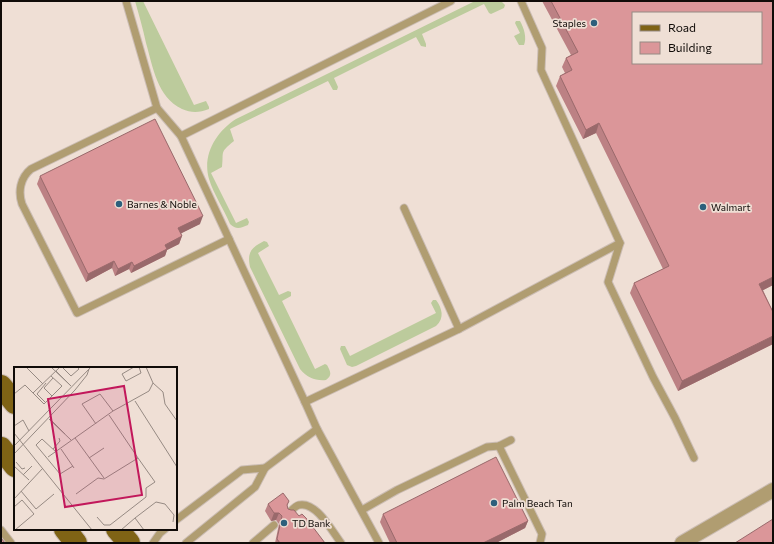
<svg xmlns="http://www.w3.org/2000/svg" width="774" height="544" viewBox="0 0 774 544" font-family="Commissioner,sans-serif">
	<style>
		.grass { fill: #bccb9c }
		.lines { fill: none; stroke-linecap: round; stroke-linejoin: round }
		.service-casing { stroke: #cbbdb4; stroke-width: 9 }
		.minor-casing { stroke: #cbbdb4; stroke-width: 16 }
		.primary-casing { stroke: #cbbdb4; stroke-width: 24 }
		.service { stroke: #b09d71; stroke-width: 7 }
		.minor { stroke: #b09d71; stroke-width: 14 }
		.primary { stroke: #7f6315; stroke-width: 22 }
		.wall { fill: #bc8184 }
		.shaded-wall { fill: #99696b }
		.building { fill: #db9699; stroke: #99696b; fill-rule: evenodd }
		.poi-dot { fill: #2d5f7c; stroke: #efdfd5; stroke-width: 1.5 }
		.labels { text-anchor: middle; stroke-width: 3.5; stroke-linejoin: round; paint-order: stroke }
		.poi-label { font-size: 10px; fill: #100b08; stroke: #efdfd5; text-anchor: start }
		.inset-road { fill: none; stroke: #968a83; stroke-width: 1 }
		.view { fill: #c2185b; fill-opacity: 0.15; stroke: #c2185b; stroke-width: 2 }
		.inset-edge { fill: none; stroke: #100b08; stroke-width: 2 }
	</style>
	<rect width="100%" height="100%" fill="#efdfd5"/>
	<g class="grass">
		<path d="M 135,1 L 143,1 L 194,105 L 206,101 L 209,107 L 209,109 C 199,113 191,113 182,109 C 157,97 153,67 146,43 C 143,29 139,15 135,1 Z"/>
		<path d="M 475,1 L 501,1 L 505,5 L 504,8 L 491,14 L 489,13 L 484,4 L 422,34 L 426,44 L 426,47 L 421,46 L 416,37 L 334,78 L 338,87 L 337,90 L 333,90 L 328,81 L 230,129 L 234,141 C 219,153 224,151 222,167 L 211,173 L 236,223 L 247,218 L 249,222 L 248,225 C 241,228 236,230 230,224 C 224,209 214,195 209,179 C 202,155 216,132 236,119 Z"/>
		<path d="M 516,21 L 520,21 C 524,28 527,38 524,45 L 519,45 L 514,36 L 520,33 L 515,23 Z"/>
		<path d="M 264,241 L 267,242 L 269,246 L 258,253 L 279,295 L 288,291 L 291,292 L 291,296 L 282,301 L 315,369 L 325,364 L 327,365 C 330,371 333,375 326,380 C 316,381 307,378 300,369 L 250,267 C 247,252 251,248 264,241 Z"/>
		<path d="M 433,300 L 436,300 C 442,308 445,318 436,326 L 356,366 L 352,367 L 347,365 L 340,349 L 341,346 L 345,346 L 350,356 L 436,313 L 431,303 Z"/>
	</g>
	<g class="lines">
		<g class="service-casing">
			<g id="service">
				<polyline points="126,1 157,108 181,136 305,402 317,429 379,543"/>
				<polyline points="521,1 542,48 541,70 620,243 608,282 653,377 675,418 694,458"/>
				<path d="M 157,108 L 31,169 C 20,178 18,192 22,204 L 77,313 L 229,239"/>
				<polyline points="181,136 451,1"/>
				<polyline points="404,208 459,329"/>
				<polyline points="305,402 459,329 620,243"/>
				<polyline points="499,446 542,534 540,543"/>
				<polyline points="362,510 397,490 487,447 499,446 511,440"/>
				<path d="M 289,513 C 292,510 295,506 299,505 C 316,501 332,531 341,543"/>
				<polyline points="176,520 242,470 265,468"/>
				<polyline points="1,530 11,543"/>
				<polyline points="153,543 160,533 165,529"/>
				<polyline points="186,543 255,487 265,468 317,429"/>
				<polyline points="253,543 274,525"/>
			</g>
		</g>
		<g class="minor-casing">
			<polyline id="minor" points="682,543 773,490"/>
		</g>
		<g class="primary-casing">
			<g id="primary">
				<polyline points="1,386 15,403"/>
				<polyline points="1,448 15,466"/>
				<polyline points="65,529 76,543"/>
				<polyline points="117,529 129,543"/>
			</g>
		</g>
		<use href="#service" class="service"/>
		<use href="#minor" class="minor"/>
		<use href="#primary" class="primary"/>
	</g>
	<g class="wall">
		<polygon points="542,1 773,1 773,285 763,290 773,312 773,344 678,391 630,293 634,283 663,269 596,133 583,139 556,86 560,76 565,73 562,67 566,58 571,55"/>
		<polygon points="40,176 200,224 181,233 182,236 179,244 167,250 165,256 131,273 129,269 115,276 112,268 86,282 37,184"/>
		<polygon points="289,501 287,506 288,509 299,516 325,543 275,543 279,524 276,520 271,521 265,511 268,504"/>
		<polygon points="383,514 528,521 525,528 496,543 390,543 380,522"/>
	</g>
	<g class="shaded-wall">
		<polygon points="599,123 596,133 583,139 586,130"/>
		<polygon points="203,216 200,224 176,236 178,228"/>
		<polygon points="182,236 179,244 167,250 165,256 131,273 134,266 165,245"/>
		<polygon points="114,261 112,268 86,282 88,274"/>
		<polygon points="132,262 129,269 115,276 118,269"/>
		<polygon points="773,277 773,285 756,294 759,284"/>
		<polygon points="773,336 773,344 678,391 682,381"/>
		<polygon points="274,513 279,513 276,520 271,521"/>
		<polygon points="528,521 525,528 496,543 483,543"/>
	</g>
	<g class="building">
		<path d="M 551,1 L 773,1 L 773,277 L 759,284 L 773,312 L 773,336 L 682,381 L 634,283 L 669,266 L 599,123 L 586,130 L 560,76 L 572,70 L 566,58 L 578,52 ZM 633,13 L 761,13 L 761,63 L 633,63 Z"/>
		<polygon points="155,119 203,216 178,228 182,236 165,245 167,249 134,266 132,262 118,269 114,261 88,274 40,176"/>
		<polygon points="496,457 528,521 483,543 397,543 383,514"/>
		<polygon points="283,493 289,501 287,505 288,509 291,510 294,510 299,516 302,514 306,518 325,543 280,543 277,539 282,516 279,513 274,513 268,504"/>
		<polygon points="773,519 773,543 735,543"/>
		<polygon points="1,538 5,543 1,543"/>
	</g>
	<g class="poi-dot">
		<circle cx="594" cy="23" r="4"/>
		<circle cx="119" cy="204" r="4"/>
		<circle cx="703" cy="207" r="4"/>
		<circle cx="494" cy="503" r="4"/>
		<circle cx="284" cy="523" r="4"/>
	</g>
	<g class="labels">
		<g class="poi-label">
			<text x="586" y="27" text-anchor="end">Staples</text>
			<text x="127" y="208">Barnes &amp; Noble</text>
			<text x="711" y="211">Walmart</text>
			<text x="502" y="507">Palm Beach Tan</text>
			<text x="292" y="527">TD Bank</text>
		</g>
	</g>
	<g transform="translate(14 367)">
		<rect width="163" height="163" fill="#efdfd5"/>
		<path class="inset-road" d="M 12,0 L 29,17M 37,0 L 57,19M 48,0 L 57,9 L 65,2 L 63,0M 120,0 L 108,7 L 112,14 L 127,6 L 125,0M 132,0 L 139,16 L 149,25 L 151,37 L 163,54M 42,4 L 57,19M 19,26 L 46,0M 0,27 L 11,18 L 30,37 L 48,19 L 37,9M 38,29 L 30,21 L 39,11M 121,34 L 163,100M 32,36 L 23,27 L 32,16M 95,48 L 124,91M 35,52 L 57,73M 36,52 L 51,67M 82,57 L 68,37 L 86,27 L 99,44M 0,59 L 9,53 L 15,64M 0,66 L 78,163M 61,71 L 90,111M 0,79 L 77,0M 39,82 L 46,74 L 45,71M 47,82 L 60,101M 42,85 L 28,72 L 22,78 L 46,107 L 59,99M 0,87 L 61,23 L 73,8 L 75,2M 34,90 L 99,44 L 135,24 L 139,16M 75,91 L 90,81M 2,95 L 8,102 L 11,101M 0,99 L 15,113M 9,108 L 18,99M 7,124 L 22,142 L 40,127M 62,127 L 84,111 L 90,112 L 124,91 L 141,115 L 132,121 L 132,130 L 96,158 L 90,158 L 83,150M 0,132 L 29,101M 0,140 L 8,133 L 20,147 L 1,163M 121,151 L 142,135 L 151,137 L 160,148 L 159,155M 107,163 L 121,151 L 130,163"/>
		<path class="view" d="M 110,19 L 128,128 L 51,140 L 34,32 Z"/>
		<rect width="163" height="163" class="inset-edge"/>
	</g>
	<rect width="774" height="544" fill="none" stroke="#100b08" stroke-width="4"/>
	<rect x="632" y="12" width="130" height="52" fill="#efdfd5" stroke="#968a83"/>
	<rect x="640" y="25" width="20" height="6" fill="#7f6315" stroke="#968a83"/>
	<text x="668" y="32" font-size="12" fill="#100b08">Road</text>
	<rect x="640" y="42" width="20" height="12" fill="#db9699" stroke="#968a83"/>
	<text x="668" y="52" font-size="12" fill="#100b08">Building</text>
</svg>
